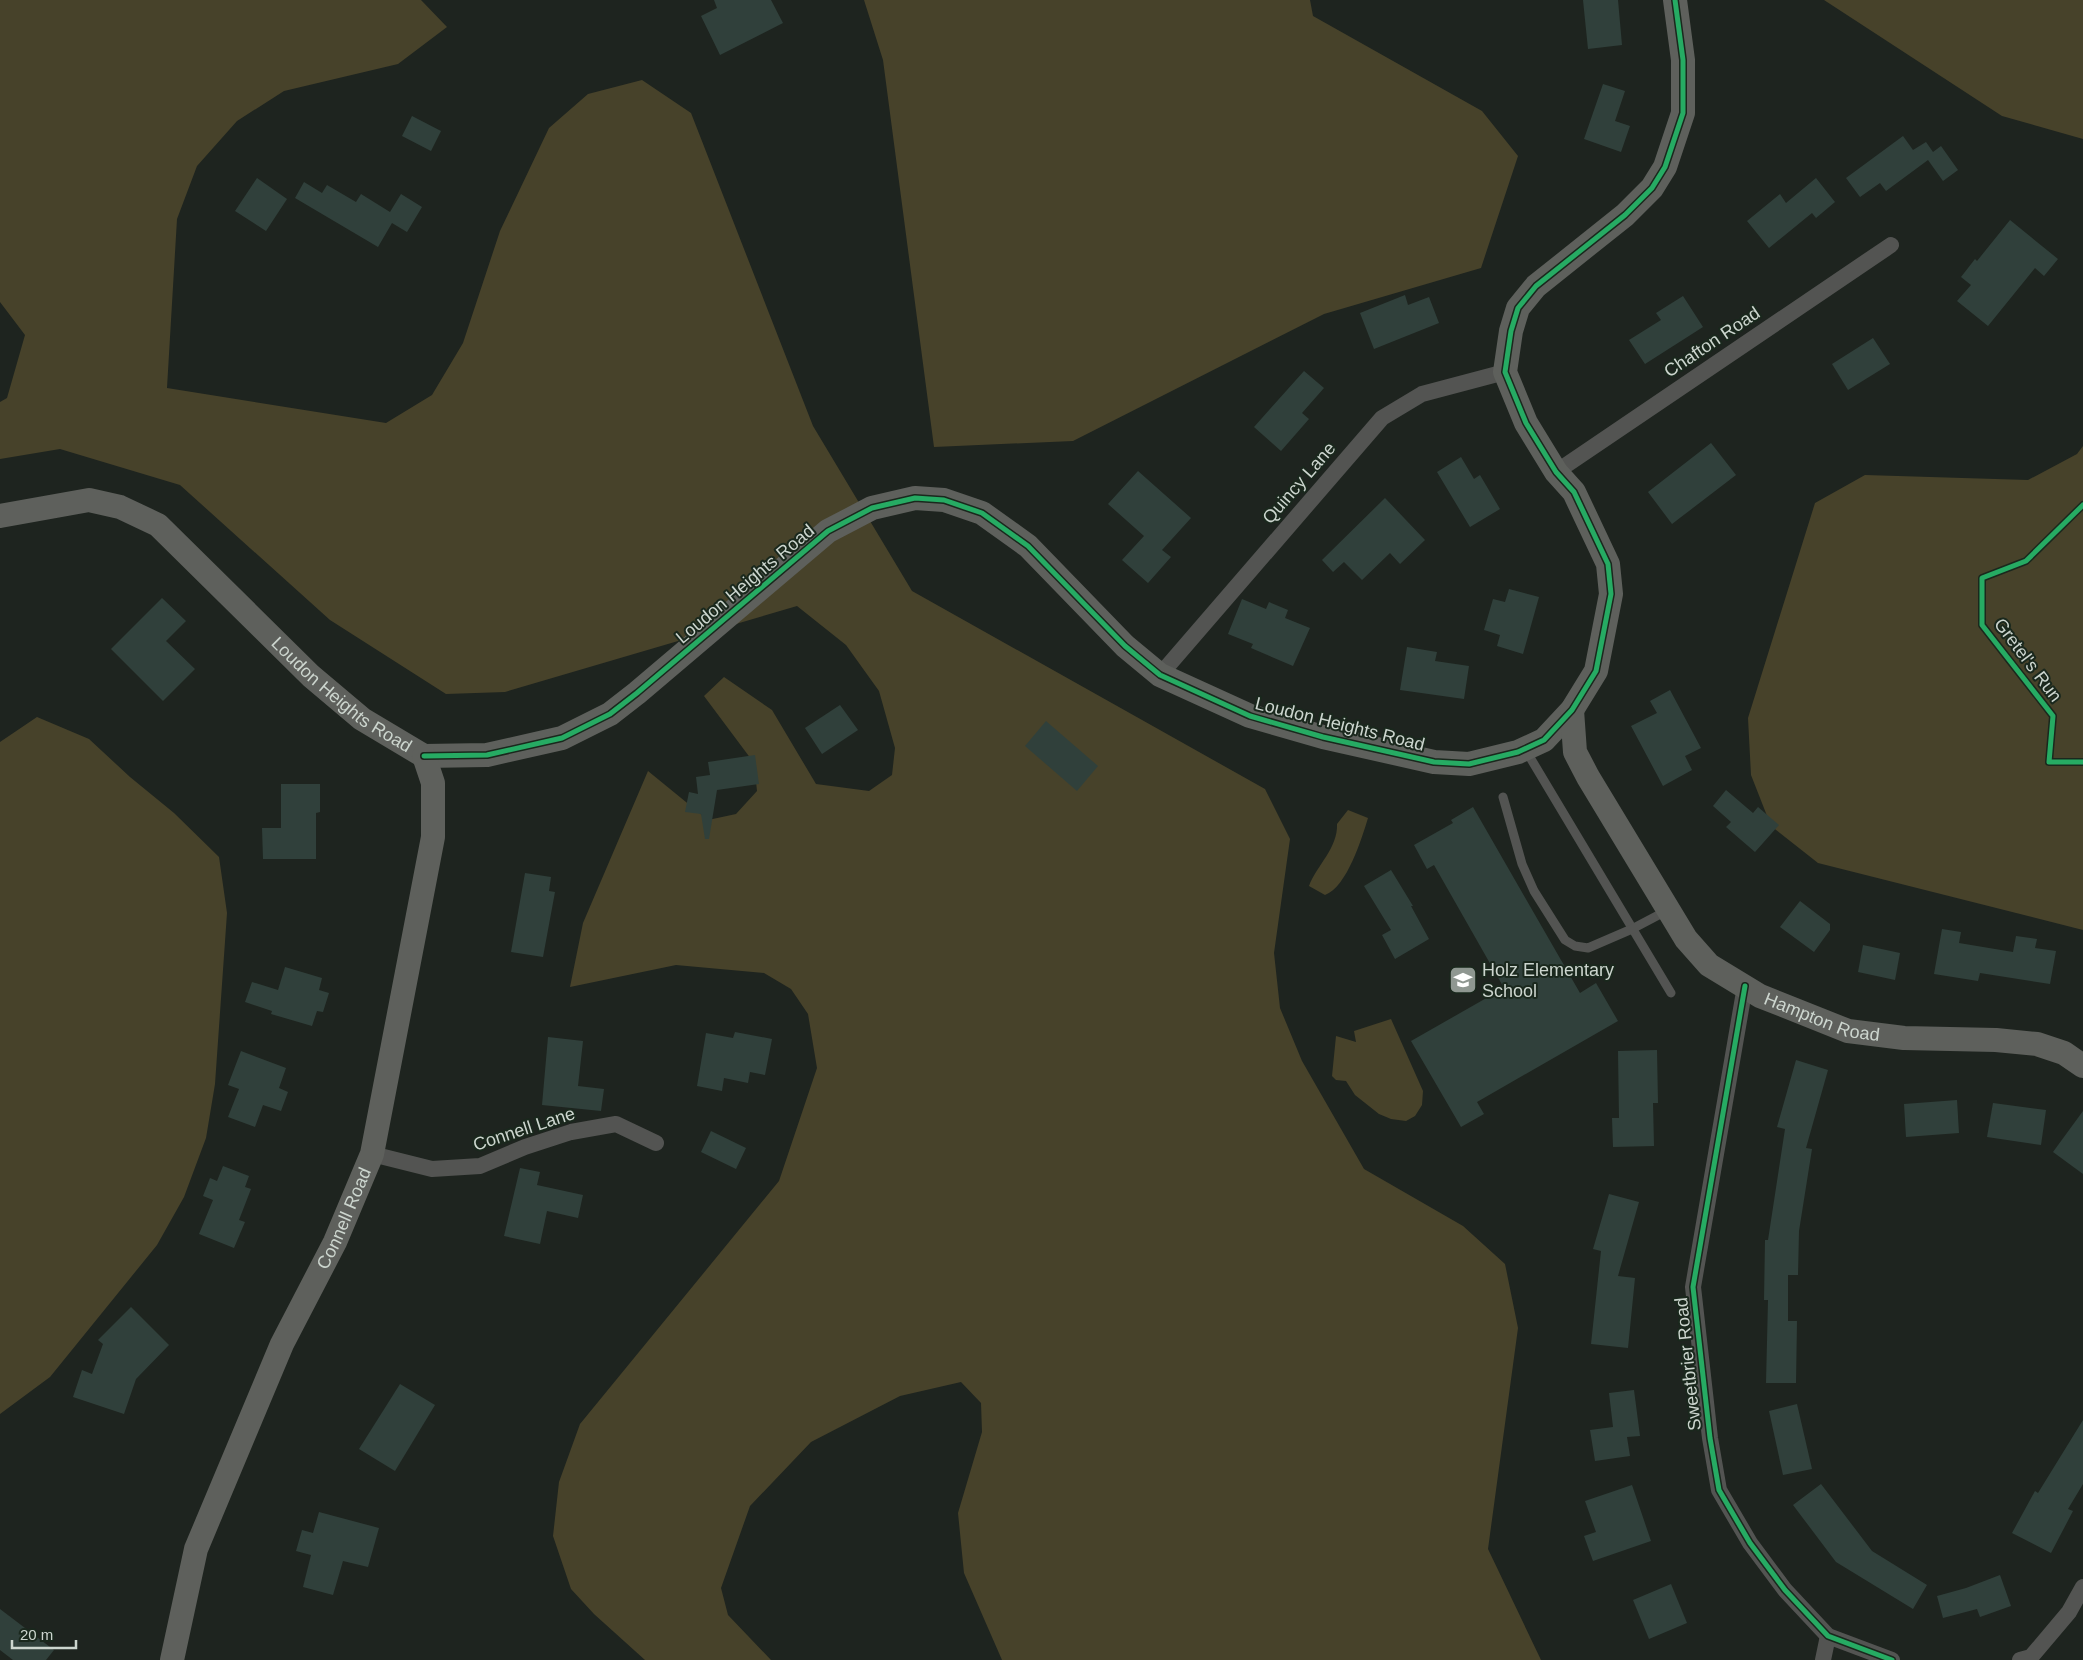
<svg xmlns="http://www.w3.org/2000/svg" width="2083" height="1660" viewBox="0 0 2083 1660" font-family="Helvetica,sans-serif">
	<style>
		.green { fill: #47422a }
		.building { fill: #30403b }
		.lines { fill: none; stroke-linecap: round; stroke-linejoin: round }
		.lane { stroke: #535452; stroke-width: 9 }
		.street { stroke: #535452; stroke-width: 16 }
		.secondary { stroke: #5e605c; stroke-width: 24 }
		.cycleway-casing { stroke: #1a281d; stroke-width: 8 }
		.cycleway { stroke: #26ab63; stroke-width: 5 }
		.labels { text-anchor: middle; stroke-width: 4; stroke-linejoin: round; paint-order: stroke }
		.street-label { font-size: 18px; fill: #ccd5ce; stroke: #1a281d }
		.poi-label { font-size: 18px; fill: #ccd5ce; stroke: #1a281d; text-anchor: start }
	</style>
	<rect width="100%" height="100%" fill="#1e241f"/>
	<g class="green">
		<polygon points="0,0 421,0 447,27 398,64 284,91 237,121 197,166 177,219 167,388 386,423 432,395 463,343 500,231 549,128 588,94 642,80 691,113 813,426 912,591 1265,789 1290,839 1274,953 1280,1008 1302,1061 1364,1169 1463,1226 1505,1264 1518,1328 1488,1549 1541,1660 1002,1660 964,1573 958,1513 982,1432 981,1403 961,1382 900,1396 811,1442 750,1506 721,1588 728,1615 771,1660 645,1660 594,1614 571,1589 553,1536 559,1482 580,1424 779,1181 817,1068 808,1014 791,989 764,973 676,965 570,987 583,923 648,771 708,820 736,814 757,791 754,763 704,696 724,677 772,710 816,784 869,791 892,775 895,748 879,691 846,645 797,606 505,692 446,694 330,620 180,485 60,449 0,459 0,402 7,398 25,335 0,302"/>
		<polygon points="864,0 1310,0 1313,16 1482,111 1518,156 1481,268 1324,314 1073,441 934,447 883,60"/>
		<polygon points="1824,0 2083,0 2083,139 2002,116"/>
		<polygon points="2083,446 2083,930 1818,863 1771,826 1751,775 1748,718 1815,503 1865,475 2028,480 2077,454"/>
		<polygon points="37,717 89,739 130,777 174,813 219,857 227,913 215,1084 206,1138 184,1197 157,1245 50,1377 0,1414 0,742"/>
		<path d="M 1348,810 L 1368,818 C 1362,838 1347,887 1325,895 L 1309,886 C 1317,865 1338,848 1337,824 Z"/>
		<polygon points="1391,1019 1423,1091 1422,1105 1415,1116 1406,1121 1391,1119 1379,1114 1355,1095 1346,1081 1336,1080 1332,1076 1336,1036 1356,1042 1354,1031"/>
	</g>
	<g class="building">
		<polygon points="714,0 771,0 783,23 720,55 701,16 717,8"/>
		<polygon points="1583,0 1618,0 1622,45 1588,49"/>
		<polygon points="1603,84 1625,91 1615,121 1630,126 1621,152 1584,139"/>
		<polygon points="412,116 441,131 431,151 402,136"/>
		<polygon points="1903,136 1913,150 1926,142 1933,152 1941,146 1958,170 1943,181 1928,160 1886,191 1880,183 1860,197 1846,178"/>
		<polygon points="257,178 287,199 266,231 235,211"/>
		<polygon points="1816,178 1835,202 1816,218 1812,213 1769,248 1747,221 1780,194 1786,203"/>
		<polygon points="304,182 322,193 327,185 356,202 361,194 390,212 401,194 422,207 407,232 392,223 378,247 295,198"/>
		<polygon points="2010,220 2058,259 2044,276 2035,268 1988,326 1957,301 1971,285 1961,277 1975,259 1977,261"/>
		<polygon points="1405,295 1408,305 1429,297 1439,323 1374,349 1360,313"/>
		<polygon points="1683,296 1703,327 1645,364 1629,340 1661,320 1656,313"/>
		<polygon points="1873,338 1890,364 1848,390 1832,364"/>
		<polygon points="1304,371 1324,388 1302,413 1309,419 1281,451 1254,427"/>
		<polygon points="1711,443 1736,475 1672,524 1648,492"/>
		<polygon points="1461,457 1474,479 1480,475 1500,509 1470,527 1437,472"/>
		<polygon points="1138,471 1191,518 1162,550 1171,557 1148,583 1122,560 1144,536 1108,504"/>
		<polygon points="1385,498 1425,540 1400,564 1390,553 1362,580 1344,562 1333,572 1322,560"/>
		<polygon points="1509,589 1539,597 1523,654 1497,646 1500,635 1484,630 1493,599 1505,602"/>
		<polygon points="162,598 186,621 166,641 195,669 163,701 111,649"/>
		<polygon points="1242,599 1266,609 1269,602 1288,610 1285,618 1310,628 1293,666 1251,648 1253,644 1228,634"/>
		<polygon points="1407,647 1437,652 1435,661 1469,666 1464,699 1400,690"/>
		<polygon points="1670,690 1701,748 1685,756 1692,770 1663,786 1631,726 1657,713 1650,701"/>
		<polygon points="840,705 858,730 822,754 805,728"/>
		<polygon points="1046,721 1098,766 1077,791 1025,746"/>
		<polygon points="755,755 759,784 717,790 709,839 705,839 701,814 685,812 689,792 698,794 696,777 710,775 708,762"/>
		<polygon points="281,784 320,784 320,812 316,813 316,859 263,859 262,828 281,828"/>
		<polygon points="1726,790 1753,813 1758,807 1779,825 1755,852 1726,827 1731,822 1713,806"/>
		<polygon points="1473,807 1580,993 1596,983 1618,1021 1477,1102 1484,1114 1461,1127 1411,1041 1504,988 1434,865 1427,869 1414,845 1453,823 1451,820"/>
		<polygon points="1391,870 1413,906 1411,906 1429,939 1395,959 1382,935 1391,930 1364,886"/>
		<polygon points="525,873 551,877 549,891 555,892 543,957 511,952"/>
		<polygon points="1800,901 1830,924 1830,930 1814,952 1780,927"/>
		<polygon points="1942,929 1961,932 1959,943 2013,952 2016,936 2037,939 2035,948 2056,951 2050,984 1980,973 1978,981 1934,974"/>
		<polygon points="1863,945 1900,953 1895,980 1858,972"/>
		<polygon points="285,967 322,978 319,990 329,993 323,1012 317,1011 312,1026 271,1014 272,1011 245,1002 252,982 278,990"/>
		<polygon points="735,1032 772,1039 765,1075 750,1072 748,1083 724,1078 722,1091 697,1086 706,1033 733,1038"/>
		<polygon points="548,1037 583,1041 578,1086 604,1089 601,1111 542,1105"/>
		<polygon points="1657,1050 1658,1103 1653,1103 1654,1146 1613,1147 1612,1118 1619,1118 1618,1051"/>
		<polygon points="241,1051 286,1068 279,1088 288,1092 281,1111 263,1105 255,1127 228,1117 239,1089 228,1085"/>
		<polygon points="1796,1060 1828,1070 1806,1148 1812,1149 1799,1231 1798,1275 1788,1275 1788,1321 1797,1321 1796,1383 1766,1383 1768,1300 1764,1300 1765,1240 1768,1240 1785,1129 1777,1127"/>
		<polygon points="1957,1100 1959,1133 1906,1137 1904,1104"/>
		<polygon points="1993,1103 2046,1110 2041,1145 1987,1137"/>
		<polygon points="2083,1111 2083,1174 2053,1152"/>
		<polygon points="711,1131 746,1148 736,1169 701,1152"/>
		<polygon points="223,1166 249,1176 245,1187 251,1189 239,1220 245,1222 234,1248 199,1234 213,1200 203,1196 210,1178 217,1181"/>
		<polygon points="520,1168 540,1172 537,1185 583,1195 578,1218 547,1211 540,1244 504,1236"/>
		<polygon points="1609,1194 1639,1202 1618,1276 1635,1278 1628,1348 1591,1344 1601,1251 1593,1249"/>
		<polygon points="131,1307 169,1345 136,1379 124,1414 73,1397 82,1370 92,1374 103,1344 98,1340"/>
		<polygon points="400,1384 435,1405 395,1471 359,1449"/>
		<polygon points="1634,1390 1640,1436 1627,1437 1630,1456 1595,1461 1590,1430 1613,1427 1609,1393"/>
		<polygon points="1797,1404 1812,1469 1783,1475 1769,1411"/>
		<polygon points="2083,1420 2083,1484 2068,1509 2073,1511 2051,1553 2012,1533 2035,1491 2038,1493"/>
		<polygon points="1821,1484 1872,1551 1927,1585 1913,1609 1836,1562 1793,1505"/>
		<polygon points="1632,1485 1651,1541 1593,1561 1584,1536 1596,1532 1585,1501"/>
		<polygon points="319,1512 379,1528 368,1567 343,1561 333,1595 303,1587 311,1555 296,1551 302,1530 313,1533"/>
		<polygon points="2000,1575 2011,1606 1980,1617 1977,1609 1943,1618 1937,1596 1966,1588"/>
		<polygon points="1671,1584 1687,1623 1649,1639 1633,1600"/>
		<polygon points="0,1609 54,1650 46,1660 13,1660 0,1650"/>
	</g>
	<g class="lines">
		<g class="lane">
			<polyline points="1525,749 1671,993"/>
			<polyline points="1503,797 1522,864 1534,891 1565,940 1575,946 1588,948 1632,929 1668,910"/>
		</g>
		<g class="street">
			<polyline points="1556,472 1891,245"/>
			<polyline points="1160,675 1382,418 1422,394 1505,372"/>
			<polyline points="1745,986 1693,1287 1710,1438 1719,1490 1750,1543 1785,1590 1828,1636 1892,1660"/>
			<polyline points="372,1154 432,1169 480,1166 525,1147 571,1132 616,1124 656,1143"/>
			<polyline points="1823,1660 1828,1636"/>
			<polyline points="2020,1660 2031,1657 2069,1612 2083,1587"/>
		</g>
		<g class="secondary">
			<path id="s1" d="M 0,516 L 89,500 L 120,507 L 158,525 L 311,676 L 362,719 L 424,756 L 487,755 L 562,738 L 610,714 L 637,693 L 828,531 L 872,508 L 915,498 L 944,500 L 982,513 L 1028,546 L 1125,646 L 1160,675 L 1250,716 L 1323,737 L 1434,762 L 1469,764 L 1518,752 L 1544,740 L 1572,710 L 1596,671 L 1611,594 L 1608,564 L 1574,492 L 1556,472 L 1526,423 L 1505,372 L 1511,331 L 1518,308 L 1536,286 L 1625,215 L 1652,188 L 1665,167 L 1683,113 L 1683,60 L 1675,0"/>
			<path id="s2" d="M 1572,710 L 1575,752 L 1588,777 L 1686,939 L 1709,965 L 1760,996 L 1848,1031 L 1904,1038 L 1996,1040 L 2037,1044 L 2064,1053 L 2083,1066"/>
			<path id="s3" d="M 172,1660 L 196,1549 L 282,1344 L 335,1242 L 372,1154 L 433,837 L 433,783 L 424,756"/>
		</g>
		<g class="cycleway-casing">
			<g id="cycleway">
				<polyline points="2083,505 2026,561 1982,578 1982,625 2053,716 2049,762 2083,762"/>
				<polyline points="424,756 487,755 562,738 610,714 637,693 828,531 872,508 915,498 944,500 982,513 1028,546 1125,646 1160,675 1250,716 1323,737 1434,762 1469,764 1518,752 1544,740 1572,710 1596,671 1611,594 1608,564 1574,492 1556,472 1526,423 1505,372 1511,331 1518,308 1536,286 1625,215 1652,188 1665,167 1683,113 1683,60 1675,0"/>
				<polyline points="1745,986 1693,1287 1710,1438 1719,1490 1750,1543 1785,1590 1828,1636 1892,1660"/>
			</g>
		</g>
		<use href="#cycleway" class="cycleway"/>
	</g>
	<defs>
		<g id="school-square" transform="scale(1.4375)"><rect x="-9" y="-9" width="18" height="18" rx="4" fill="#8f9791" stroke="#1a281d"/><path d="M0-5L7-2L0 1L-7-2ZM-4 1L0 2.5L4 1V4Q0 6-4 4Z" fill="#fff"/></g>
	</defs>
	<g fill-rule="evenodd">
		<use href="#school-square" x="1463" y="980"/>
	</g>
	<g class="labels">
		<g class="street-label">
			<text transform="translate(1712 342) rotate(-34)" y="6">Chafton Road</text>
			<text transform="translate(1299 483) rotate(-49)" y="6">Quincy Lane</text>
			<text transform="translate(745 584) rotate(-40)" y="6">Loudon Heights Road</text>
			<text transform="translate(2028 660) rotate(53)" y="6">Gretel's Run</text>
			<text dy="6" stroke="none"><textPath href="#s1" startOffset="415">Loudon Heights Road</textPath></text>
			<text transform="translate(1340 724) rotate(14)" y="6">Loudon Heights Road</text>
			<text dy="6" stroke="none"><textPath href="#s2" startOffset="420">Hampton Road</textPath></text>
			<text transform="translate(524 1129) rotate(-18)" y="6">Connell Lane</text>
			<text dy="6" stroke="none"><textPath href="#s3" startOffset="476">Connell Road</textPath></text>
			<text transform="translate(1688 1364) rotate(-96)" y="6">Sweetbrier Road</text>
		</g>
		<g class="poi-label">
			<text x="1482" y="976">Holz Elementary<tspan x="1482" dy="21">School</tspan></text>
		</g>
	</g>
	<path d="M12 1640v8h64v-8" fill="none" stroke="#ccd5ce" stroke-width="2.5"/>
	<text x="20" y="1640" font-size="15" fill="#ccd5ce" stroke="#1a281d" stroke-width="4" paint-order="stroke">20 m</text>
</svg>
